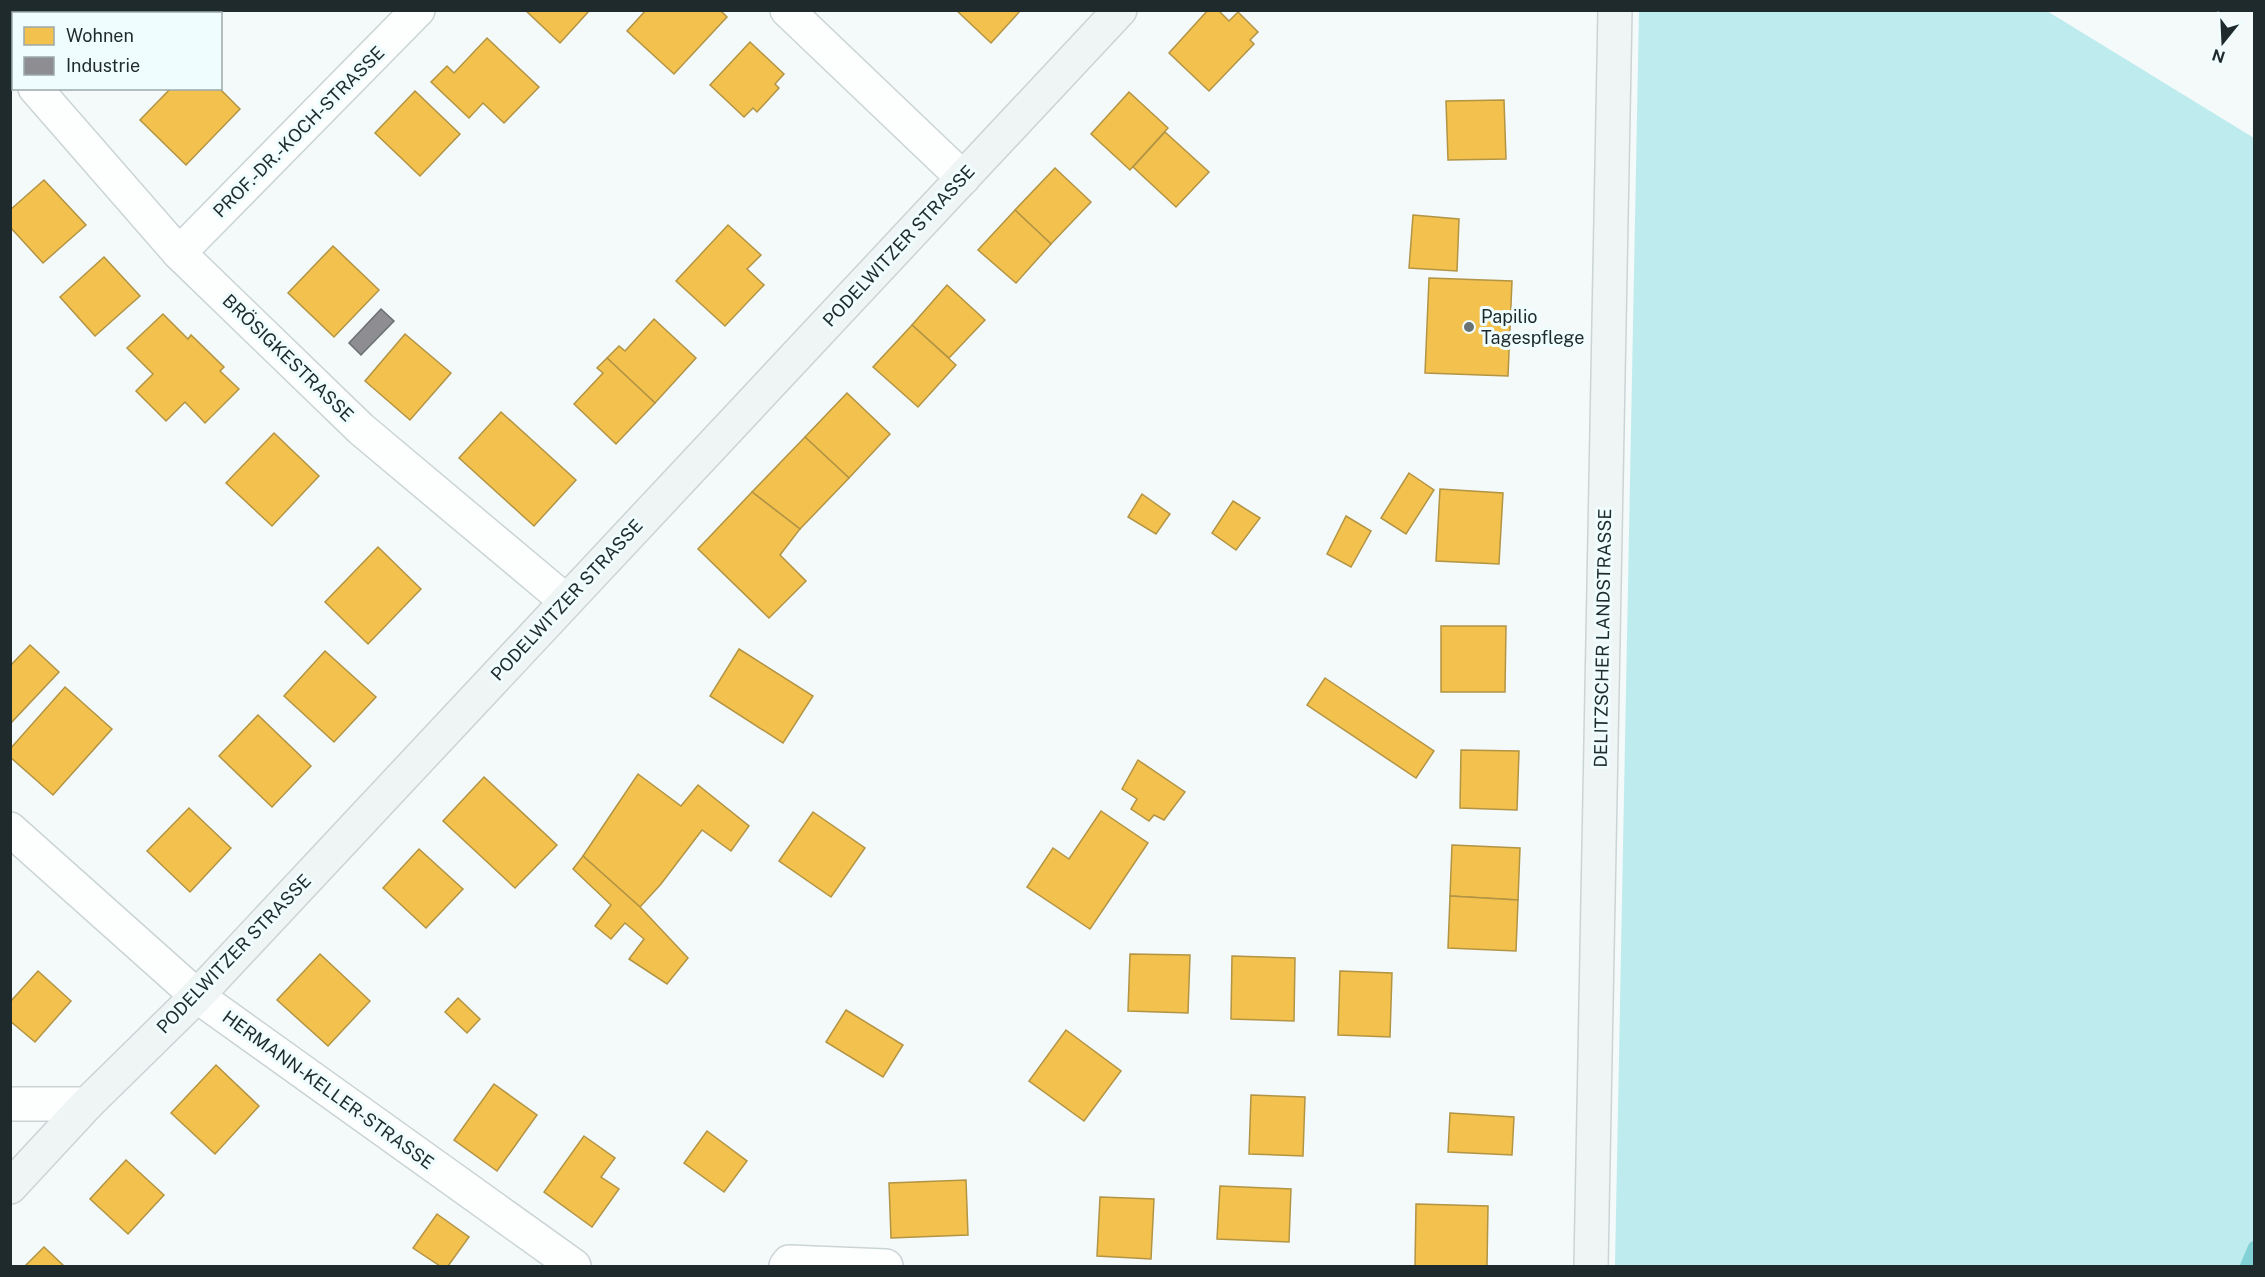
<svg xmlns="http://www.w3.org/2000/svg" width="2265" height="1277" viewBox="0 0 2265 1277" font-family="'Public Sans',sans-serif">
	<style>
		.green { fill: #beebed }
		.homes { fill: #f2c14e; stroke: #b29444; stroke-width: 1.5 }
		.industry { fill: #8d8d92; stroke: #6c6f73; stroke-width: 1.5 }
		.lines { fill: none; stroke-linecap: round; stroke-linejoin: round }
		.stream { stroke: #81d1d6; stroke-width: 12 }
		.street-casing { stroke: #cbd4d5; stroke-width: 36 }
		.secondary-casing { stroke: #cbd4d5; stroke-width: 36 }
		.street { stroke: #fdfefe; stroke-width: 33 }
		.secondary { stroke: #eff4f4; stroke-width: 33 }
		.poi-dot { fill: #697373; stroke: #f0fdfe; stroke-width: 2 }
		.labels { text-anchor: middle; stroke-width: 6; stroke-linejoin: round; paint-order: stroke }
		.street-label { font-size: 18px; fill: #1e2a2b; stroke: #f0fdfe }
		.poi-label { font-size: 18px; fill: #1e2a2b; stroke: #f0fdfe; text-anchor: start }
	</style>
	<rect width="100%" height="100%" fill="#f4fafa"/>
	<polygon class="green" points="1639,11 2047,11 2254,138 2254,1266 1615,1266"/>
	<g class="homes">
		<polygon points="42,10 129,10 131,14 41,14"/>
		<polygon points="525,10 590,10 560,43"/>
		<polygon points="646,10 720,10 727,17 674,74 627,31"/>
		<polygon points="956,10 1021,10 991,43"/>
		<polygon points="1208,10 1218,10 1229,21 1238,12 1258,32 1250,40 1254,44 1209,91 1169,53"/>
		<polygon points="487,38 539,87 504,123 483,103 469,118 431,82 447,66 454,73"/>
		<polygon points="750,42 784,74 775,84 779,88 757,112 753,108 744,117 710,85"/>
		<polygon points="171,88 219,88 240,109 186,165 140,120"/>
		<polygon points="415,91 460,134 420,176 375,133"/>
		<polygon points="1129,92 1168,128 1130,170 1091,134"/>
		<polygon points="1504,100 1506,159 1448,160 1446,101"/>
		<polygon points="1165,132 1209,172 1176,207 1133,167"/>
		<polygon points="1055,168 1091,202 1051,244 1015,210"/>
		<polygon points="44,180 86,225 43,263 10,227 10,210"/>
		<polygon points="1015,210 1051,244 1016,283 978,250"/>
		<polygon points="1413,215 1459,219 1457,271 1409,268"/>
		<polygon points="728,225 761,255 747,269 764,285 725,326 676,281"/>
		<polygon points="333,246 379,290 334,337 288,293"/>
		<polygon points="104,257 140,296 95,336 60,297"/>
		<polygon points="1429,278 1512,281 1508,376 1425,373"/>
		<polygon points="947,285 985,320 949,358 912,325"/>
		<polygon points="163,314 188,339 191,335 224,367 220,371 239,389 205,423 185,402 166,421 136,391 153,374 127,348"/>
		<polygon points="654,319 696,358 655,403 607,358 619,346 625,351"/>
		<polygon points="912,325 956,365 918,407 873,367"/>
		<polygon points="405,334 451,373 410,420 365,381"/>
		<polygon points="607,358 655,403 616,444 574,404 603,373 597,368"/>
		<polygon points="847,393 890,434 849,478 805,437"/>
		<polygon points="501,412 576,480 534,526 459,458"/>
		<polygon points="274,433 319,476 272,526 226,483"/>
		<polygon points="805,437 849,478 800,529 752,492"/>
		<polygon points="1409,473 1434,490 1406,534 1381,518"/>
		<polygon points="1440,489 1503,493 1499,564 1436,561"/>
		<polygon points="752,492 800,529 780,555 806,581 769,618 698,549"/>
		<polygon points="1142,494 1170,514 1156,534 1128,517"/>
		<polygon points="1233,501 1260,518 1236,550 1212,533"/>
		<polygon points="1346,516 1371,531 1351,567 1327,554"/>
		<polygon points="378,547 421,589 368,644 325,602"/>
		<polygon points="1441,626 1506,626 1505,692 1441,692"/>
		<polygon points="30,645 59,672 10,724 10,666"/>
		<polygon points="739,649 813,696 783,743 710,696"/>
		<polygon points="325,651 376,697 334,742 284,696"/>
		<polygon points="1325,678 1434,751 1416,778 1307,705"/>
		<polygon points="65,687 112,729 53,795 10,757 10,749"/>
		<polygon points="258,715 311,766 272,807 219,756"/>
		<polygon points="1461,750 1519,751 1517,810 1460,808"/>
		<polygon points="1138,760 1185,792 1164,820 1154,815 1149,821 1131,809 1137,799 1122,789"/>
		<polygon points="638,774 681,806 698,785 749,826 731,851 702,830 661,884 640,907 583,856"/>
		<polygon points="484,777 557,845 515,888 443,821"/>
		<polygon points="189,808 231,848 190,892 147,851"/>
		<polygon points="1101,811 1148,843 1090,929 1027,887 1053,848 1069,859"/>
		<polygon points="813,812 865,848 831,897 779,861"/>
		<polygon points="1452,845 1520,848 1518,900 1450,896"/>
		<polygon points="419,849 463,889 426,928 383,888"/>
		<polygon points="583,856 640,907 688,958 667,984 629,959 644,939 625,923 611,939 595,926 611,905 573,869"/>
		<polygon points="1450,896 1518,900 1516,951 1448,948"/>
		<polygon points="320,954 370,1001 328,1046 277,1000"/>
		<polygon points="1130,954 1190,955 1188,1013 1128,1011"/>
		<polygon points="1232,956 1295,958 1294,1021 1231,1019"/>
		<polygon points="38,971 71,1001 35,1042 10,1021 10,1002"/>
		<polygon points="1340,971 1392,973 1390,1037 1338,1035"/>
		<polygon points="458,998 480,1019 467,1033 445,1012"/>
		<polygon points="846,1010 903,1045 883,1077 826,1042"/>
		<polygon points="1066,1030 1121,1071 1084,1121 1029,1081"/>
		<polygon points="216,1065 259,1106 215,1154 171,1113"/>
		<polygon points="494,1084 537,1115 497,1171 454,1140"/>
		<polygon points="1251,1095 1305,1097 1303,1156 1249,1154"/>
		<polygon points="1450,1113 1514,1117 1512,1155 1448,1152"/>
		<polygon points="707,1131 747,1161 724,1192 684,1163"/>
		<polygon points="584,1136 615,1158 601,1177 619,1189 592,1227 544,1192"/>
		<polygon points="126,1160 164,1195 128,1234 90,1199"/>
		<polygon points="966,1180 968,1235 891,1238 889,1183"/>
		<polygon points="1220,1186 1291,1189 1289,1242 1217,1239"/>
		<polygon points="1100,1197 1154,1199 1151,1259 1097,1256"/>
		<polygon points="1416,1204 1488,1206 1487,1266 1415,1266"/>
		<polygon points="437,1214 469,1237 448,1266 440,1266 413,1248"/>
		<polygon points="44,1247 64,1266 25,1266"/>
	</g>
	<polygon class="industry" points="381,309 394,321 361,355 349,343"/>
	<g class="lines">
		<polyline class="stream" points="2246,1266 2254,1247"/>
		<g class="street-casing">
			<g id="street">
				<polyline points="787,10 963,178"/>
				<polyline points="10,59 14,63"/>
				<polyline points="35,88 179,253 361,429 566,601"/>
				<polyline points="179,253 418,10"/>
				<polyline points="10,829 197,996 574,1266"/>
				<polyline points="10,1104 87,1104"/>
				<polyline points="786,1266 789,1262 886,1266"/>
			</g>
		</g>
		<g class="secondary-casing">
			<g id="secondary">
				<polyline points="10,1187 87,1104 197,996 1120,10"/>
				<polyline points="1591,1266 1615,10"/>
			</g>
		</g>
		<use href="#street" class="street"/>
		<use href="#secondary" class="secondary"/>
	</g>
	<circle class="poi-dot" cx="1469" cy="327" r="6"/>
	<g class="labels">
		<g class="street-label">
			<text transform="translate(299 132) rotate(-45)" y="6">PROF.-DR.-KOCH-STRASSE</text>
			<text transform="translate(899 246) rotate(-47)" y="6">PODELWITZER STRASSE</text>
			<text transform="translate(288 358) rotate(44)" y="6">BRÖSIGKESTRASSE</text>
			<text transform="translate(567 600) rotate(-47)" y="6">PODELWITZER STRASSE</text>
			<text transform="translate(1603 638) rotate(-89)" y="6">DELITZSCHER LANDSTRASSE</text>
			<text transform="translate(234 954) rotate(-46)" y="6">PODELWITZER STRASSE</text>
			<text transform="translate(328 1090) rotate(36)" y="6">HERMANN-KELLER-STRASSE</text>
		</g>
		<g class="poi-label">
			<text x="1481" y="323">Papilio<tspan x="1481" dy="21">Tagespflege</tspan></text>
		</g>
	</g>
	<rect width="2265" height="1277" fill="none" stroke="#1e2a2b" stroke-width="24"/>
	<rect x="12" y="12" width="210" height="78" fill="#f0fdfe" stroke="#9ca9aa" stroke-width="1.5"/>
	<rect x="24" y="27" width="30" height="18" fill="#f2c14e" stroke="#9ca9aa" stroke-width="1.5"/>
	<text x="66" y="42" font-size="18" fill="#1e2a2b">Wohnen</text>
	<rect x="24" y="57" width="30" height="18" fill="#8d8d92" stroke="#9ca9aa" stroke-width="1.5"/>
	<text x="66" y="72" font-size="18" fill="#1e2a2b">Industrie</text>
	<g transform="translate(2223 42) rotate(198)" stroke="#f0fdfe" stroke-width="4.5" paint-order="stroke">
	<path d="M0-4.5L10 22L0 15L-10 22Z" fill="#1e2a2b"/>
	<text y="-9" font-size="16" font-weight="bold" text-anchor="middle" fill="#1e2a2b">N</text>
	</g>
</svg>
